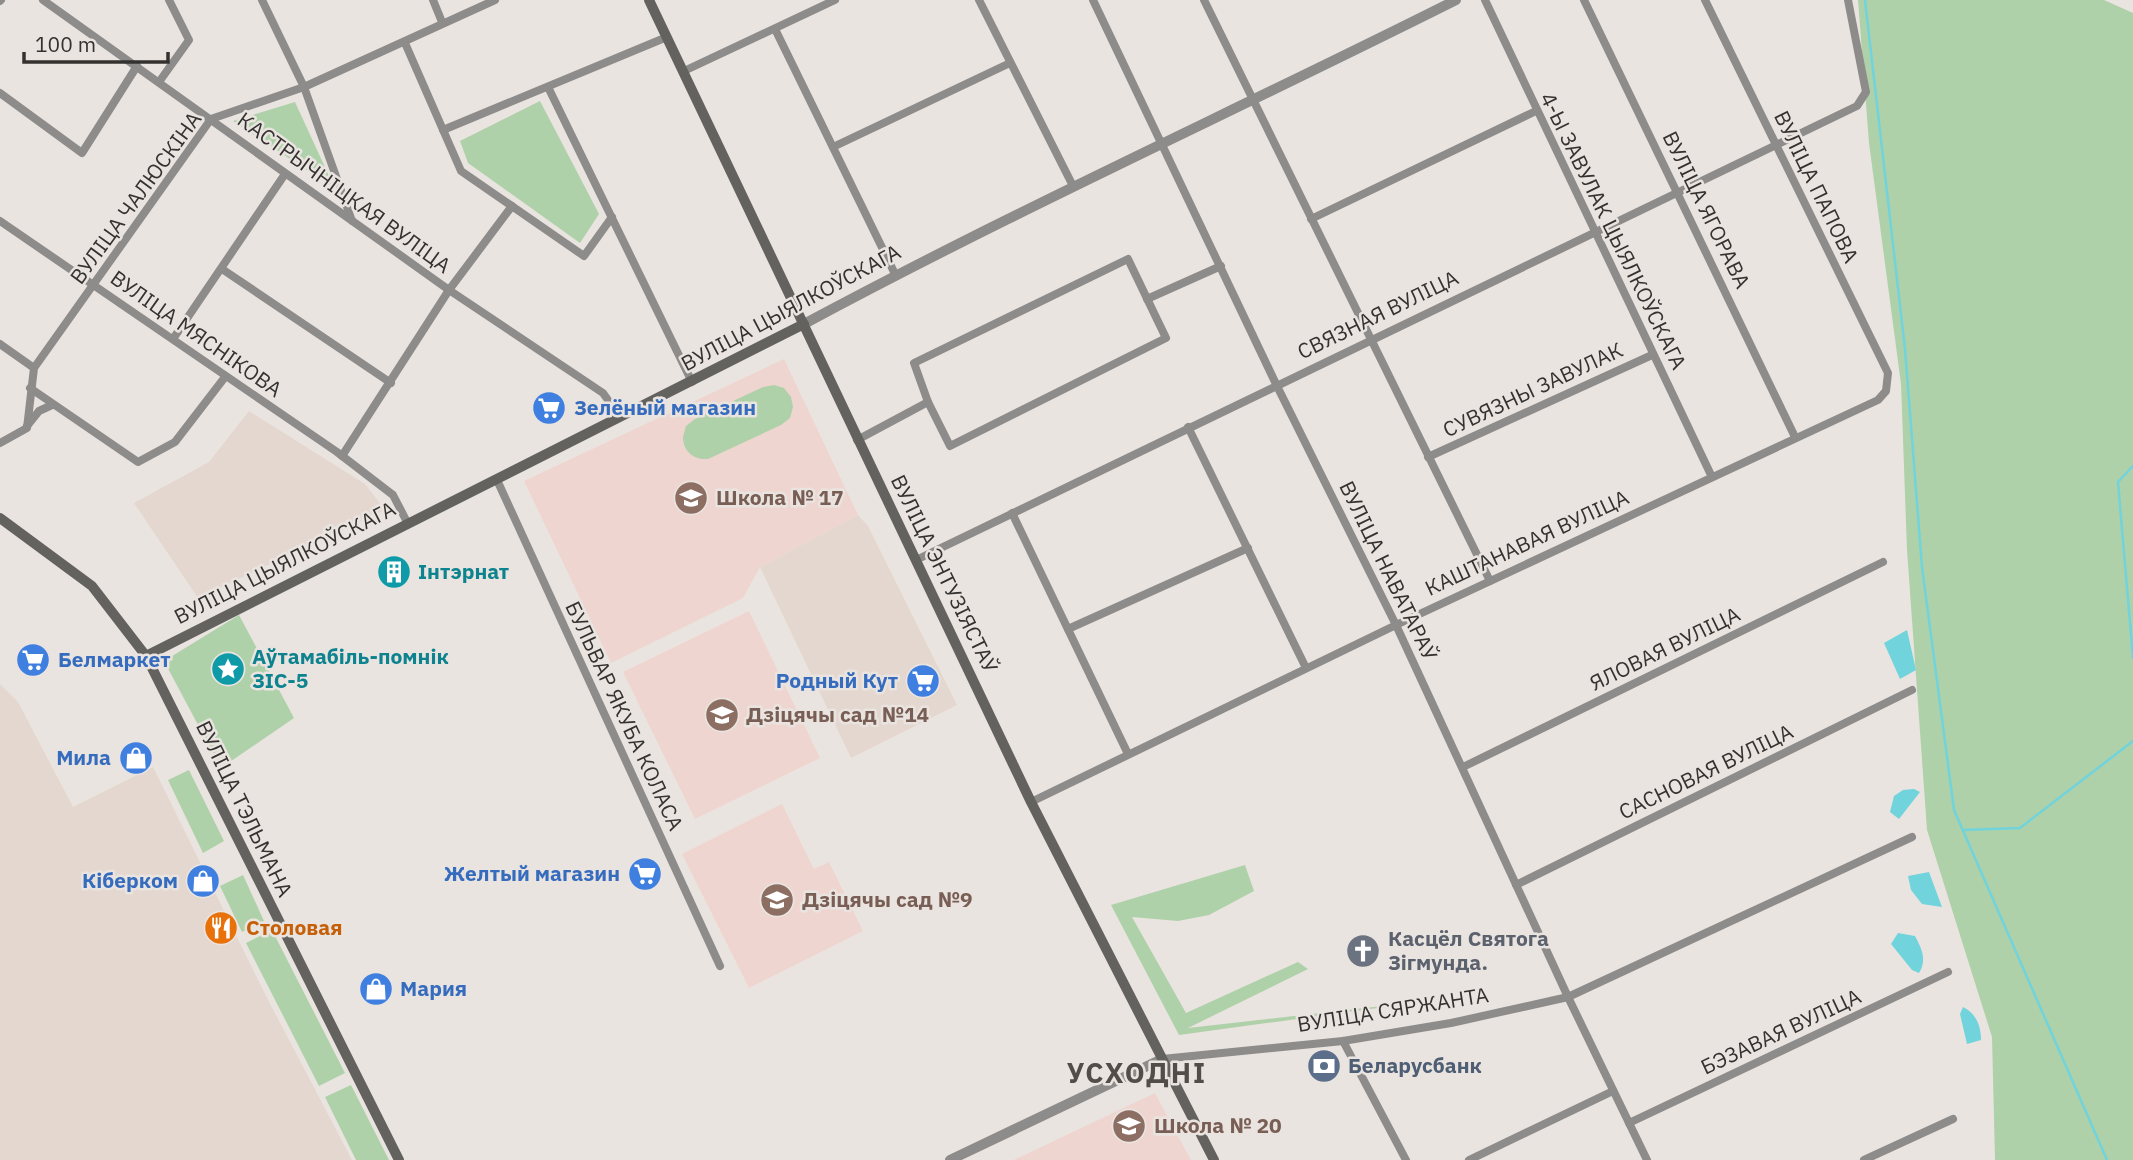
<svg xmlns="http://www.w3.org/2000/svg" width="2133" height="1160" viewBox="0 0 2133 1160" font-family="'IBM Plex Sans',sans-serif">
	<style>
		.built { fill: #e4d7cf }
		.education { fill: #efd5cf }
		.green { fill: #aed1a9 }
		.water { fill: #71d3dc }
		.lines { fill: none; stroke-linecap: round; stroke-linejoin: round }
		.stream { stroke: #71d3dc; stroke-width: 2.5 }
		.minor { stroke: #8d8c8a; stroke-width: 8 }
		.tertiary { stroke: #8d8c8a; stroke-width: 10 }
		.secondary { stroke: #64625f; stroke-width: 10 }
		.labels { text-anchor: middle; stroke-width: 5; stroke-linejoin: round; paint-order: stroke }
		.street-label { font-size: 21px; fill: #343230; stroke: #eae4e0 }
		.shop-label { font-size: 21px; font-weight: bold; fill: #366cbe; stroke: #eae4e0; text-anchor: end }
		.education-label { font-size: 21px; font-weight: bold; fill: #785e54; stroke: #eae4e0; text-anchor: start }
		.culture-label { font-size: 21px; font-weight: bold; fill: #0d838f; stroke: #eae4e0; text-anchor: start }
		.food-label { font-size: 21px; font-weight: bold; fill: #c56008; stroke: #eae4e0; text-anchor: start }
		.worship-label { font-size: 21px; font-weight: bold; fill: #5b616d; stroke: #eae4e0; text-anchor: start }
		.service-label { font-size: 21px; font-weight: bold; fill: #4e5e75; stroke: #eae4e0; text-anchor: start }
		.district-label { font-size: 28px; font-weight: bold; letter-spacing: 2px; fill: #534d4a; stroke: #eae4e0 }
	</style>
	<rect width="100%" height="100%" fill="#eae4e0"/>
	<g class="built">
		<polygon points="249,411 365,484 385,510 198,598 134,503 209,462"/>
		<polygon points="858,515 868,526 957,705 851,758 760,567"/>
		<polygon points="0,684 18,702 73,807 153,767 266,996 352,1160 0,1160"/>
	</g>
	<g class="education">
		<polygon points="784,359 858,515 760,567 743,598 611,663 524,481"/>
		<polygon points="749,611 820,758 695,819 623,672"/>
		<polygon points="782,804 814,869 829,862 863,931 749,988 682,854"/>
		<polygon points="1155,1093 1191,1160 1014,1160"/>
	</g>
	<g class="green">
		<polygon points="1858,0 2104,0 2133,13 2133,1160 1995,1160 1992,1037 1927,830 1907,550 1901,384 1869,143"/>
		<polygon points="540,101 599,214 580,243 468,163 460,141"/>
		<polygon points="295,102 335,189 233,121"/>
		<path d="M 774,385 L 784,388 L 791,397 L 793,407 L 790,418 L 781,425 L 708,459 C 693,460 683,451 683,437 L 686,426 L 695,419 L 763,387 Z"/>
		<polygon points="239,615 294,718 221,768 164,661"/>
		<polygon points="189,770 224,841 203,853 168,780"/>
		<polygon points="1245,865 1254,891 1209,915 1178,921 1132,917 1186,1013 1298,962 1308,969 1188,1028 1444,999 1179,1035 1111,905"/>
		<polygon points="243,875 264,921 242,932 220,886"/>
		<polygon points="272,930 345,1073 319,1086 246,943"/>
		<polygon points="351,1085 389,1160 356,1160 325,1097"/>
	</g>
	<g class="water">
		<polygon points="1907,630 1916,670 1900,679 1884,643"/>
		<polygon points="1914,789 1920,792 1899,819 1890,812 1894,796 1903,790"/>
		<polygon points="1929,872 1942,907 1922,904 1911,890 1908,876"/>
		<path d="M 1898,933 L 1915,936 C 1922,949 1927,960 1919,973 L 1912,970 L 1891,944 Z"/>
		<path d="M 1963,1007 C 1976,1013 1981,1026 1981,1040 L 1967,1044 L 1960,1014 Z"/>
	</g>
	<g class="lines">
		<g class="stream">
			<polyline points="1865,0 1905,349 1922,567 1954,810 2107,1160"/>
			<polyline points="2133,466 2118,482 2133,658"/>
			<polyline points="1963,830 2020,828 2133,741"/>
		</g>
		<g class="minor">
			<polyline points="43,0 449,290 603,393 620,417"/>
			<polyline points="262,0 304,87 352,221"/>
			<polyline points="433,0 442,22"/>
			<polyline points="979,0 1073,186"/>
			<polyline points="1093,0 1276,384 1396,625 1568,997 1647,1160"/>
			<polyline points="1204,0 1490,581"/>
			<polyline points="1485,0 1711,475"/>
			<polyline points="1584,0 1795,437"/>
			<polyline points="0,1 1,0"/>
			<polyline points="775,29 895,274"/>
			<polyline points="405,43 461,171 584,256 612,217"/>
			<polyline points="684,71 835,0"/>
			<polyline points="159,82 189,40 169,0"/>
			<polyline points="548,87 692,382"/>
			<polyline points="0,93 82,153 137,66"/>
			<polyline points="443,130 667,37"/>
			<polyline points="833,147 1010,63"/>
			<polyline points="1311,219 1536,111"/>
			<polyline points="0,221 337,452 393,495 407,522"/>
			<polygon points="1128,259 1166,338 950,446 928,402 914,363"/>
			<polyline points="222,269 391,383"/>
			<polyline points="1147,299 1221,266"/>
			<polyline points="173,339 285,174"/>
			<polyline points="0,344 34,368"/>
			<polyline points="30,388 138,462 175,442 225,377"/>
			<polyline points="27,426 39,411 52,405"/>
			<polyline points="1188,427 1306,668"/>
			<polyline points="857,440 928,402"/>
			<polyline points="0,443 27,428 34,368 211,119 304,87 495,0"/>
			<polyline points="342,456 449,290 512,206"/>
			<polyline points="1428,457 1652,355"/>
			<polyline points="497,480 720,966"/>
			<polyline points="1012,513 1128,754"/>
			<polyline points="916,560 1857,106 1866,92 1848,0"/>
			<polyline points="1068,629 1248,548"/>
			<polyline points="1463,767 1883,562"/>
			<polyline points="1031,802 1396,625 1878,400 1886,391 1888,373 1705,0"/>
			<polyline points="1516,885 1912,690"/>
			<polyline points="1343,1041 1406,1160"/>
			<polyline points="1162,1059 1343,1041 1451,1023 1568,997 1912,837"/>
			<polyline points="1629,1123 1948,972"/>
			<polyline points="1469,1160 1613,1091"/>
			<polyline points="1864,1160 1953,1119"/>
		</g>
		<g class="tertiary">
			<path d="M 804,324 C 1018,209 1239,109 1456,0"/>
			<polyline points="950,1160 1162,1059"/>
		</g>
		<g class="secondary">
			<polyline points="649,0 1031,802 1214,1160"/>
			<polyline points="0,518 92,586 146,656 399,1160"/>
			<polyline points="146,656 804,324"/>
		</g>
	</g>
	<defs>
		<g id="supermarket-disc" transform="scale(1.75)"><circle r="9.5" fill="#3f7fe0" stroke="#eae4e0"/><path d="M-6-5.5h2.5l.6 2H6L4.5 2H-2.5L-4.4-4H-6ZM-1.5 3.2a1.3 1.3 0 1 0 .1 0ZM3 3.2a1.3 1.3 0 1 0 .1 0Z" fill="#fff"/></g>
		<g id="school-disc" transform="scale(1.75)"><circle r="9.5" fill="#8d6e63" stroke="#eae4e0"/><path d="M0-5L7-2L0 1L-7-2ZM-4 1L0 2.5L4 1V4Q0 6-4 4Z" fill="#fff"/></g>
		<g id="building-disc" transform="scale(1.75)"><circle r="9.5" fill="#0f9aa8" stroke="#eae4e0"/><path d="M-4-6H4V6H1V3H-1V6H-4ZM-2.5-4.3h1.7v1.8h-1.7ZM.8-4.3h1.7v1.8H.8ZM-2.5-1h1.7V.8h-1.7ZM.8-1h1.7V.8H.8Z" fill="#fff"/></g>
		<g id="sight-disc" transform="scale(1.75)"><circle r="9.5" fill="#0f9aa8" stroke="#eae4e0"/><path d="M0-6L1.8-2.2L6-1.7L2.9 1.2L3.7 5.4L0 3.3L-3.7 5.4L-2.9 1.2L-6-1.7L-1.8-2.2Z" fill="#fff"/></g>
		<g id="shop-disc" transform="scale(1.75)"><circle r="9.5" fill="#3f7fe0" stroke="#eae4e0"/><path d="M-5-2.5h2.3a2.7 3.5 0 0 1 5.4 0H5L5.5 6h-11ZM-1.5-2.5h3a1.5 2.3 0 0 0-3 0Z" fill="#fff"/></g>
		<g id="restaurant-disc" transform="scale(1.75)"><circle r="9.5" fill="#e8710a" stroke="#eae4e0"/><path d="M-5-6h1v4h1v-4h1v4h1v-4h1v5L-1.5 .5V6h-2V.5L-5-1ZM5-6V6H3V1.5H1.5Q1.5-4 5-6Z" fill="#fff"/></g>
		<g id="church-disc" transform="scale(1.75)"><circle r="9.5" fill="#6b7280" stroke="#eae4e0"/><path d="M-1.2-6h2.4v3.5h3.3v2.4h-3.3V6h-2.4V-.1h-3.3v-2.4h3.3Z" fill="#fff"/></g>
		<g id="bank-disc" transform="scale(1.75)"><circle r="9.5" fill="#5c6f8a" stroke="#eae4e0"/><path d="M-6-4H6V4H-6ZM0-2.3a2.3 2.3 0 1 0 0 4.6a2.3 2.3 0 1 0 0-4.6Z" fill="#fff"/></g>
	</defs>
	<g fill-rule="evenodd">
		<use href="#supermarket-disc" x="549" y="408"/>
		<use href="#school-disc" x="691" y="498"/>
		<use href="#building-disc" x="394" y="572"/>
		<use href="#supermarket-disc" x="33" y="660"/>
		<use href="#sight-disc" x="228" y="669"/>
		<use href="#supermarket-disc" x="923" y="681"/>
		<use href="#school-disc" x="722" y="715"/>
		<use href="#shop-disc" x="136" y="758"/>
		<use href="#supermarket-disc" x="645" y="874"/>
		<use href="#shop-disc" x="203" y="881"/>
		<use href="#school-disc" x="777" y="900"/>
		<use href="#restaurant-disc" x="221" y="928"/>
		<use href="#church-disc" x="1363" y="951"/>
		<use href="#shop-disc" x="376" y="989"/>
		<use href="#bank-disc" x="1324" y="1066"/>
		<use href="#school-disc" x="1129" y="1126"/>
	</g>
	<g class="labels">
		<g class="street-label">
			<text transform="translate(1816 187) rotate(64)" y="7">ВУЛІЦА ПАПОВА</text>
			<text transform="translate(344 193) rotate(36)" y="7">КАСТРЫЧНІЦКАЯ ВУЛІЦА</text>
			<text transform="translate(136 198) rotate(-54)" y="7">ВУЛІЦА ЧАЛЮСКІНА</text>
			<text transform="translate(1706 210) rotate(64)" y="7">ВУЛІЦА ЯГОРАВА</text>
			<text transform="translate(1613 231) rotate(64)" y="7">4-Ы ЗАВУЛАК ЦЫЯЛКОЎСКАГА</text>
			<text transform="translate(791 308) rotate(-28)" y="7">ВУЛІЦА ЦЫЯЛКОЎСКАГА</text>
			<text transform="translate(1378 315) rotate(-26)" y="7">СВЯЗНАЯ ВУЛІЦА</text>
			<text transform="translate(196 334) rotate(35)" y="7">ВУЛІЦА МЯСНІКОВА</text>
			<text transform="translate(1533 390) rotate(-25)" y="7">СУВЯЗНЫ ЗАВУЛАК</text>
			<text transform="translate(1527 543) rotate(-25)" y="7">КАШТАНАВАЯ ВУЛІЦА</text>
			<text transform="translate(285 563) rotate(-27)" y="7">ВУЛІЦА ЦЫЯЛКОЎСКАГА</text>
			<text transform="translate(1388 571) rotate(64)" y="7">ВУЛІЦА НАВАТАРАЎ</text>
			<text transform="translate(944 574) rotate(64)" y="7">ВУЛІЦА ЭНТУЗІЯСТАЎ</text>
			<text transform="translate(1665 649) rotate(-26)" y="7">ЯЛОВАЯ ВУЛІЦА</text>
			<text transform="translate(624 716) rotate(65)" y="7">БУЛЬВАР ЯКУБА КОЛАСА</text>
			<text transform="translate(1706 772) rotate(-26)" y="7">САСНОВАЯ ВУЛІЦА</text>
			<text transform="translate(244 809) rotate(64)" y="7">ВУЛІЦА ТЭЛЬМАНА</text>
			<text transform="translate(1393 1010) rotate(-9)" y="7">ВУЛІЦА СЯРЖАНТА</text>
			<text transform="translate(1781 1032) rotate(-25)" y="7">БЭЗАВАЯ ВУЛІЦА</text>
		</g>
		<g class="shop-label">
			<text x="574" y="415" text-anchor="start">Зелёный магазин</text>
			<text x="58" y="667" text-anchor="start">Белмаркет</text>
			<text x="898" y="688">Родный Кут</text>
			<text x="111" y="765">Мила</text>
			<text x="620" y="881">Желтый магазин</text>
			<text x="178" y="888">Кіберком</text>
			<text x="400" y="996" text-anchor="start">Мария</text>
		</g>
		<g class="education-label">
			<text x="716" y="505">Школа № 17</text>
			<text x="746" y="722">Дзіцячы сад №14</text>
			<text x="802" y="907">Дзіцячы сад №9</text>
			<text x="1154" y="1133">Школа № 20</text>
		</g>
		<g class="culture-label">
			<text x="418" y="579">Інтэрнат</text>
			<text x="252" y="664">Аўтамабіль-помнік<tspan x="252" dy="24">ЗІС-5</tspan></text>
		</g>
		<g class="food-label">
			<text x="246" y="935">Столовая</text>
		</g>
		<g class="worship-label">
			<text x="1388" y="946">Касцёл Святога<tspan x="1388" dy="24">Зігмунда.</tspan></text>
		</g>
		<g class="service-label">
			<text x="1348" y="1073">Беларусбанк</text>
		</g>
		<g class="district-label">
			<text x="1137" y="1083">УСХОДНІ</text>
		</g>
	</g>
	<path d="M24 52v10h144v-10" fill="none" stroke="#343230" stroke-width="3.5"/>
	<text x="35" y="52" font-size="21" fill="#343230" stroke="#eae4e0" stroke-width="5" paint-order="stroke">100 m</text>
</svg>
